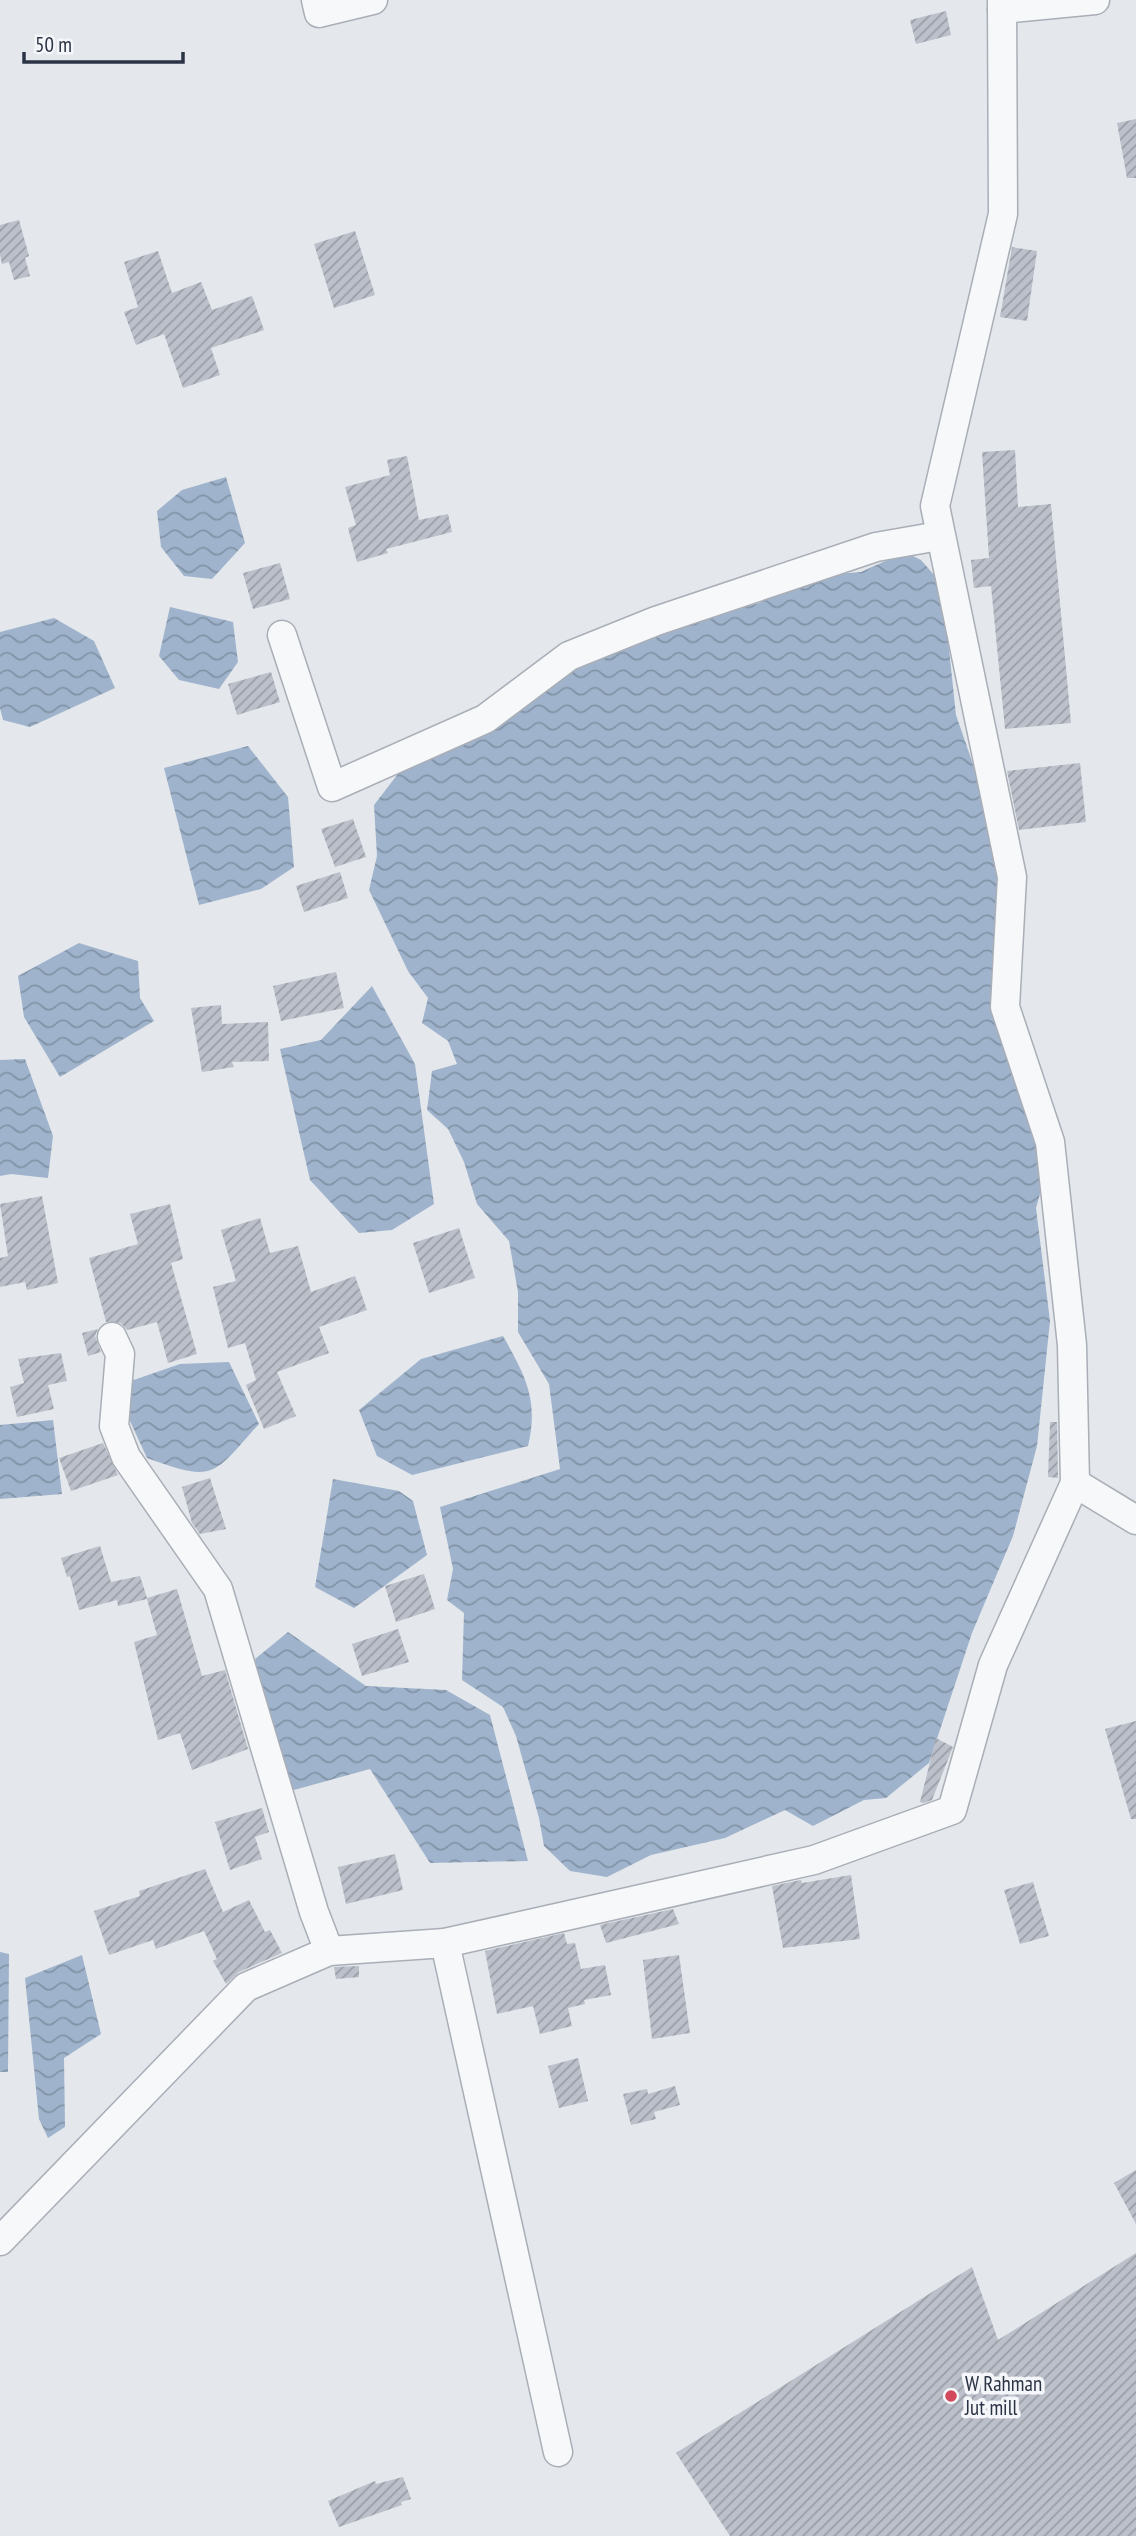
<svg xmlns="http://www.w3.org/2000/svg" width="1136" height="2536" viewBox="0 0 1136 2536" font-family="'PT Sans Narrow',sans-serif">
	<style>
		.water { fill: url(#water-waves) }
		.building { fill: url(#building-hatch) }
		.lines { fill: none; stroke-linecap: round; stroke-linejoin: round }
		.minor-casing { stroke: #a9aeb7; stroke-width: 31 }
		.minor { stroke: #f7f8fa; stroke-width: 28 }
		.poi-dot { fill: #d1495b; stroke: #f4f6f9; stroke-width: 2.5 }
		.labels { text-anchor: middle; stroke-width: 7; stroke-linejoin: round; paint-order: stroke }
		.poi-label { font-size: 21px; fill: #2b3445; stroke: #f4f6f9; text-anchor: start }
	</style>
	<defs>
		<pattern id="water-waves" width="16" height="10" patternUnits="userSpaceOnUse" patternTransform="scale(1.75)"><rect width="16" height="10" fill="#9fb4cc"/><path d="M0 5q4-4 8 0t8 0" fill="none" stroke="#8293a7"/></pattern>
		<pattern id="building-hatch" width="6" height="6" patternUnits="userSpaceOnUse" patternTransform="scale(1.75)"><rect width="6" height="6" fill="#bbc0ca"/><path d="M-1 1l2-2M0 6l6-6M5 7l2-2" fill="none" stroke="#989da6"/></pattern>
	</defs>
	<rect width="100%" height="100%" fill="#e4e7ec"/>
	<g class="water">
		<polygon points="226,477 245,543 212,579 184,576 161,547 157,511 182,490"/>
		<polygon points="905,552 921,560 935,576 946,621 956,715 1012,877 1003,1016 1055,1141 1036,1208 1050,1321 1037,1446 1013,1536 972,1633 929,1763 886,1798 864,1800 813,1826 785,1810 725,1838 651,1855 607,1877 570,1871 544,1846 539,1818 516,1736 503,1707 462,1680 464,1613 447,1600 453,1569 440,1507 560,1469 549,1384 518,1332 518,1292 509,1241 477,1204 464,1162 448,1129 427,1110 432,1071 457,1064 448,1041 422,1023 428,998 408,971 369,890 377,856 374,805 404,766 562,669 648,635 759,603 813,576 861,572"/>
		<polygon points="170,607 233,622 238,662 219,689 179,680 159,656"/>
		<polygon points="54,618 94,641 115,688 30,727 3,720 0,708 0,632"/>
		<polygon points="248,746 288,797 294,867 261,889 199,905 164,768"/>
		<polygon points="79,943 138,961 140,998 154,1021 60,1077 24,1017 18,976"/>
		<polygon points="372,986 415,1064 434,1204 392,1230 359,1233 310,1180 280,1049 321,1040"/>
		<polygon points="25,1059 53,1136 48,1178 11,1174 0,1176 0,1060"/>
		<path d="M 503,1336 C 525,1375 539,1400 528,1446 L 412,1475 L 377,1456 L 359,1410 L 421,1359 Z"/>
		<path d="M 229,1362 L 259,1424 C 212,1476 216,1483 147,1458 L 123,1406 L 125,1383 L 180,1364 Z"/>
		<polygon points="53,1420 62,1494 0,1499 0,1425"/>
		<polygon points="333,1479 399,1491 413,1501 427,1555 354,1608 315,1587"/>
		<polygon points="288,1632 366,1686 446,1690 490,1715 528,1861 430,1863 370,1769 294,1790 278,1762 255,1659"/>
		<polygon points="0,1952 9,1954 8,2072 0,2072"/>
		<polygon points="82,1955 101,2034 64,2058 65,2127 48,2138 39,2119 25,1978"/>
	</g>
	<g class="building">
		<polygon points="946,11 951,35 916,44 910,20"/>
		<polygon points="1136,119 1136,178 1127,178 1117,123"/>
		<polygon points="19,220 29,256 25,258 30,276 14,280 9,262 2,264 0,255 0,225"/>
		<polygon points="355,231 375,295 334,308 314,244"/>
		<polygon points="1012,247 1037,251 1027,321 1000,317"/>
		<polygon points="158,251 172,293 201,282 212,310 252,296 264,330 211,348 220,375 183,388 164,334 136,345 124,312 138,307 124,262"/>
		<polygon points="1015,450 1018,507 1051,504 1071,723 1005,729 991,586 974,588 971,560 989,558 982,452"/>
		<polygon points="407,456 419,520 448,514 452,532 386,549 388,553 357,562 348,528 356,525 345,487 390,475 387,460"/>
		<polygon points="280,563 290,599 253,609 243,573"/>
		<polygon points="271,672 280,702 237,715 228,684"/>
		<polygon points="1080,763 1086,822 1019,830 1007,771"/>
		<polygon points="353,819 366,857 335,867 321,829"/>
		<polygon points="340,872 348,898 304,912 296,886"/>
		<polygon points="336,972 344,1008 281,1021 273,986"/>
		<polygon points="221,1005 222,1024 268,1022 269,1061 232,1062 234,1067 202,1072 191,1008"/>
		<polygon points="42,1196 58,1283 27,1290 25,1282 0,1287 0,1258 8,1256 0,1204"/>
		<polygon points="170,1204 183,1259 171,1263 197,1354 168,1363 157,1322 127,1330 121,1323 106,1322 89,1258 138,1244 130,1214"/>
		<polygon points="260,1218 270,1253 298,1246 311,1292 355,1276 367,1310 319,1327 329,1353 277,1372 296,1416 264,1429 246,1385 256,1380 245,1343 228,1348 213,1287 236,1281 221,1230"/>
		<polygon points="459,1228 475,1278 429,1293 413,1243"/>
		<polygon points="98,1329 95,1336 101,1352 88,1356 82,1333"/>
		<polygon points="61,1353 67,1381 48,1385 54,1409 17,1417 10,1387 24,1383 18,1359"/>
		<polygon points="1050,1422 1057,1422 1058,1478 1048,1477"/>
		<polygon points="103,1443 118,1475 71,1491 59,1458"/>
		<polygon points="210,1478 226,1529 200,1534 192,1523 182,1487"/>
		<polygon points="100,1546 111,1582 140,1576 147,1598 177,1589 202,1676 225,1670 248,1749 192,1770 180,1733 158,1740 134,1642 157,1635 147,1599 118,1606 117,1600 79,1610 70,1576 67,1577 61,1558"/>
		<polygon points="424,1574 435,1609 396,1622 385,1586"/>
		<polygon points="398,1629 409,1662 362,1676 352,1644"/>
		<polygon points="1136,1721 1136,1819 1131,1819 1105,1729"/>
		<polygon points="936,1738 953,1747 932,1800 923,1803 920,1802"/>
		<polygon points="262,1808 269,1832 255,1837 262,1859 230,1870 215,1822"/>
		<polygon points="395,1854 403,1890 346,1904 338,1867"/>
		<polygon points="205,1869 223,1912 249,1900 265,1932 270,1930 282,1953 239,1972 226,1984 213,1961 217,1959 204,1931 156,1949 153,1940 109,1955 94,1911 140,1896 139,1891"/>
		<polygon points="851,1875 860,1939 783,1948 772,1886 801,1880 802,1883"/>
		<polygon points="1033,1882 1049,1936 1020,1944 1004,1890"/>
		<polygon points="673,1909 679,1924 606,1943 600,1925"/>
		<polygon points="564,1933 567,1944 575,1943 581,1969 605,1965 611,1995 584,2000 585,2004 568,2008 572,2026 540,2034 533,2006 497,2014 485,1951"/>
		<polygon points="679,1955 690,2033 652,2039 643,1960"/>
		<polygon points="359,1966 359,1977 336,1979 334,1967"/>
		<polygon points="578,2058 588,2101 559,2108 548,2066"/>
		<polygon points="675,2086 680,2105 654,2112 656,2119 631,2125 623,2094 647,2089 648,2094"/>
		<polygon points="1136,2170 1136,2224 1114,2183"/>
		<polygon points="1136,2253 1136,2536 730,2536 676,2453 972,2267 998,2340"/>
		<polygon points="403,2477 411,2499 401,2502 402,2505 339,2527 328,2501 375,2481 376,2484"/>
	</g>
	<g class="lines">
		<g class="minor-casing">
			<g id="minor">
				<polyline points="316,0 319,13 373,0"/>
				<polyline points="1002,9 1095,0"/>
				<polyline points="282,635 332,787 485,719 569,656 656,621 876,547 939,536"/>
				<polyline points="112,1337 120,1354 114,1426 126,1457 218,1589 314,1912 329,1951"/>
				<polyline points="1075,1483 1136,1520"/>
				<polyline points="445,1943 558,2452"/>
				<polyline points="0,2241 246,1987 329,1951 445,1943 539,1922 814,1860 952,1810 993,1665 1075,1483 1072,1345 1050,1142 1005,1007 1012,877 935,506 1003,214 1002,0"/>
			</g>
		</g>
		<use href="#minor" class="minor"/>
	</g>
	<circle class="poi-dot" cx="951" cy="2396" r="7"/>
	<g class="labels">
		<g class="poi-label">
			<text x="965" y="2391">W Rahman<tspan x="965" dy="24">Jut mill</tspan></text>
		</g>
	</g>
	<path d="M24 52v10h159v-10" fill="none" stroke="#2b3445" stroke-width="3.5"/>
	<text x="35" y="52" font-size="21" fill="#2b3445" stroke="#f4f6f9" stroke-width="5" paint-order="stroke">50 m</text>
</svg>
